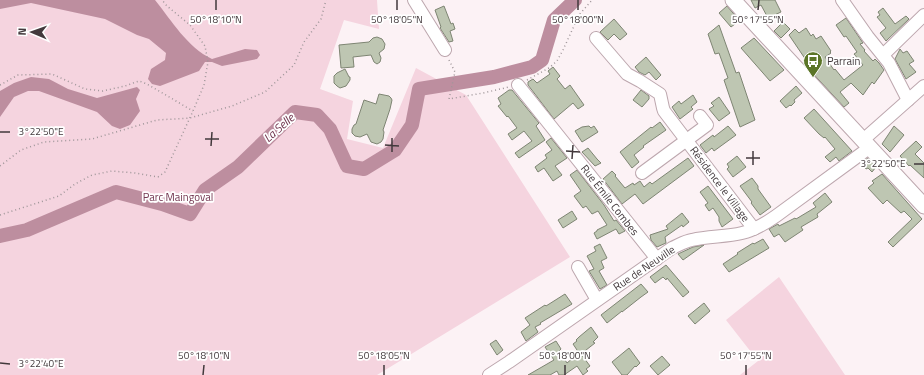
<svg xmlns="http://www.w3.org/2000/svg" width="924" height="375" viewBox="0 0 924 375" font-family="'Titillium Web',sans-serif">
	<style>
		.green { fill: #f5d4df }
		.water { fill: #bd8e9f }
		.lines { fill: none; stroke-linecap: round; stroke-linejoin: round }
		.river { stroke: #bd8e9f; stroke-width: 14 }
		.building { fill: #bec6b2; stroke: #7e8573 }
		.minor-casing { stroke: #bda7ae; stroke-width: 14 }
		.major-casing { stroke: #bda7ae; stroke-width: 17 }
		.path { stroke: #9f9699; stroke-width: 1.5; stroke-dasharray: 1 3; stroke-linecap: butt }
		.minor { stroke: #fff; stroke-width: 12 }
		.major { stroke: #fff; stroke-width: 15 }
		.ticks { fill: none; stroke: #42393c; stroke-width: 1.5 }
		.labels { text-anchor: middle; stroke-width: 3.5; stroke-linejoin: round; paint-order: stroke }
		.poi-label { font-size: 11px; fill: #42393c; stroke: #fff; text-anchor: start }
		.street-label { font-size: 11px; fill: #42393c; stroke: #fff }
		.park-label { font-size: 11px; fill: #733650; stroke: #fff }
		.water-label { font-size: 12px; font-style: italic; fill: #6d314b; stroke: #fff }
		.ticks-label { font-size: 10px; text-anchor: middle; fill: #42393c; stroke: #fff; stroke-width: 3.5; stroke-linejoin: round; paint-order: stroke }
	</style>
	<rect width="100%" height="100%" fill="#fcf2f5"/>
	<g class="green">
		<polygon points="0,0 377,0 379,29 344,20 320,89 353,101 347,139 383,148 416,68 466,95 570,257 377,375 0,375"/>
		<polygon points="779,277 845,375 740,375 758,361 726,320"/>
	</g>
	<g class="water">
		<path d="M 0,0 L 155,0 C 172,21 187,47 212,59 L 245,49 L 257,50 L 260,55 L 257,59 L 222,66 L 212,62 L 205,62 L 199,71 L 160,86 L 152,84 L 148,79 L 151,69 L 165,60 L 166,53 L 149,39 L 137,35 L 105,19 L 31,3 L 0,9 Z"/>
		<polygon points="31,77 49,79 68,89 97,98 137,87 140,90 136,99 140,111 130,125 120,129 112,126 97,112 39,91 28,91 14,97 0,117 0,91 14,83"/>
	</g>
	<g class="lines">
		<polyline class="river" points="0,236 27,230 116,192 162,204 190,214 205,190 238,167 295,112 317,115 330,129 347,166 364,169 395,150 412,125 419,89 494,77 532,67 542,60 554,20 575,0"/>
	</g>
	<g class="building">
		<polygon points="751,0 775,0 781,12 768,18 761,5 755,8"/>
		<polygon points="444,6 451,24 453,23 455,29 450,31 453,41 449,42 440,28 441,27 435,10"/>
		<polygon points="727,6 738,19 737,19 739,21 731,27 719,13"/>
		<polygon points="883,8 895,24 906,16 909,19 886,41 880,33 886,28 877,17 880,15 878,12"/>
		<polygon points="846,18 863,43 860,44 865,50 864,51 873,61 875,59 879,63 884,70 874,84 872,82 863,95 851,83 840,92 849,103 844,107 805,65 808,63 789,35 795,29 799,33 806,28 811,36 813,34 816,39 821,36 831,51 830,52 831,53 825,57 834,70 835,69 844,80 863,65 854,54 857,52 846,36 844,37 836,25"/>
		<polygon points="614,19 627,34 620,40 614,34 608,40 600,32"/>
		<polygon points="783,22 790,29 781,38 774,31"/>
		<polygon points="719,25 736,73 739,72 755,120 740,127 724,80 728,78 719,53 715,54 708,34"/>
		<polygon points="377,37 382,39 385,44 384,49 379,53 381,58 380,62 377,64 374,62 371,55 353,57 354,67 341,68 339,45 369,42 373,38"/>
		<polygon points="754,38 784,70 770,81 741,48"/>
		<polygon points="900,49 903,53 907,51 914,61 909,64 916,72 906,79 895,59"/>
		<polygon points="646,57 661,75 656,80 649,72 645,75 639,72 635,67"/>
		<polygon points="553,67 560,76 557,79 565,89 570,85 584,105 578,109 573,103 554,119 528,85 528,82 533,79 537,83 550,74 548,71"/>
		<polygon points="345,69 349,77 350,77 350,80 346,86 340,88 337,86 334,83 334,76 337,73"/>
		<polygon points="796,86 802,93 794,100 795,102 791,106 790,105 786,108 780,101"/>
		<polygon points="509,90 512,90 539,123 536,126 545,140 519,158 515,153 532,141 524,131 512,140 508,134 517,128 508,116 507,117 498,106 501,104 498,98"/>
		<polygon points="641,90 649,96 649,99 642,107 633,100"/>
		<polygon points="379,94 389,96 391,98 392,100 390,109 383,130 384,132 383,139 381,142 377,144 371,142 367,134 360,137 355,136 352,133 352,129 354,125 356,124 364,100 376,104"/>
		<polygon points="693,95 697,102 691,107 693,109 680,119 672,107 679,101 681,104"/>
		<polygon points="719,97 730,113 719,121 709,109 714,106 711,103"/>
		<polygon points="814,109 852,151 839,161 836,157 830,162 825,157 835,149 825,137 824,138 819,134 804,118"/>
		<polygon points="660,122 666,130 643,146 644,147 634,155 639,162 632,168 620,152 651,127 652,128"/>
		<polygon points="589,126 591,128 594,126 598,132 582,142 575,131 582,127"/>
		<polygon points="728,126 736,135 714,151 712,148 706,153 700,145 713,135 714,137"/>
		<polygon points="894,126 904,135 890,152 882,144"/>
		<polygon points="551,138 567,158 555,166 562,175 553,181 544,168 538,172 535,167 547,158 545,155 552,150 546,142"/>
		<polygon points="916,141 922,147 915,154 924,163 924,178 910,165 909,166 900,156"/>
		<polygon points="588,148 597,159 601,163 595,166 582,152"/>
		<polygon points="737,156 746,167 733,177 727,169 729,167 727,164"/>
		<polygon points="688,158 694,166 643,204 635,194 622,204 603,179 612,171 616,175 615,176 625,188 633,183 634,185 640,181 644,187 650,182 652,184"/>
		<polygon points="868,158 876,167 872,172 868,168 866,169 861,163"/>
		<polygon points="577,170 604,205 614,221 616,220 625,231 619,234 616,229 597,239 594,233 597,231 597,230 607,225 598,211 592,214 586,206 583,208 574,196 581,191 570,175"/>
		<polygon points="882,174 922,219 893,247 888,242 912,219 904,211 901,213 887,200 883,204 868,188 874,183 872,181"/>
		<polygon points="752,178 758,186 758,189 771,207 760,215 751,203 752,202 740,186"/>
		<polygon points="708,186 733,219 722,227 719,221 719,217 713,208 709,211 705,205 708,203 700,192"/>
		<polygon points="825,193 832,202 817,214 818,217 801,227 803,230 785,242 779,234 774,237 769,229 778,224 779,226 795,218 796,219 816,207 813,203"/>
		<polygon points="572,211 577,219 563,228 558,220"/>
		<polygon points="682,213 689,222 683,227 682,225 665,237 666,243 657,247 651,240 650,235 668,229 666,226"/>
		<polygon points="763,239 769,248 729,272 723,264 738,254 737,253 753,243 754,244"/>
		<polygon points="600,244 607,258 601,261 604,268 599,271 607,285 600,289 589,271 594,269 587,256 596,251 594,247"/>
		<polygon points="704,245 683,260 678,254 693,247"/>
		<polygon points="666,265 689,292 683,297 667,278 666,280 663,277 655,283 650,277"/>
		<polygon points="641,284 648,292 641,297 622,312 622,311 607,323 601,315"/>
		<polygon points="565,294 572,304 540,323 541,324 535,327 538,332 526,341 521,332 530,325 525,318 545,305 546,306"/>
		<polygon points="704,303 710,311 695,324 688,316"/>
		<polygon points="591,327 598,337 593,342 595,343 581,354 590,366 586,369 588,371 583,375 577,366 564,375 559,375 557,371 550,375 528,375 554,360 545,347 556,341 561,349 559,351 567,363 579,353 573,344 577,341 576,340 579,337"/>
		<polygon points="496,340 503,350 497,355 490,344"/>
		<polygon points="629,348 640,363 636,367 635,366 627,375 622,375 612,362"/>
		<polygon points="662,356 670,365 658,375 650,366"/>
	</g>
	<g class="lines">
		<g class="minor-casing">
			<g id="minor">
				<polyline points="414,0 445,50"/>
				<polyline points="842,0 868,37 889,63 908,100"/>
				<polyline points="596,38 627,74 640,81 660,94 663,108 664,111 754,229"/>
				<polyline points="883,55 924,15"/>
				<polyline points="518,85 657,259"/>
				<polyline points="863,140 924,86"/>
				<polyline points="642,173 707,125 700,116"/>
				<polyline points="578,267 597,300"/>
				<path d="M 489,375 L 509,362 L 672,248 C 679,245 685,241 692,240 C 709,236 726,237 742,233 C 755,230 766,223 776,216 L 869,148"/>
			</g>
		</g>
		<g class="major-casing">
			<polyline id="major" points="733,0 924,206"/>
		</g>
		<g class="path">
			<polyline points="449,60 455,72 449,99 483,93 509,87"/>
			<polyline points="527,80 549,68 557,61 563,50 579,15 592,0"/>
			<polyline points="0,85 18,75 52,74 85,89 103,91 125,86 139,81 147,84 193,111"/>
			<polyline points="0,166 21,150 44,142 92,139 157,120 190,118 232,106 265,92 294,65 304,42 321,19 326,0"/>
			<polyline points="0,215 59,196 75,184 92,175 112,171 135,173 158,177 165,172 193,111 204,85 208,62 205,46 190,25 167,6 162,0"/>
		</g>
		<use href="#minor" class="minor"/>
		<use href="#major" class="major"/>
	</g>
	<path class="ticks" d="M 216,10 L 216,0M 397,10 L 397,0M 578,10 L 578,0M 758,10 L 759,0M 0,132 L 10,132M 205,139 L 219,139M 385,145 L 399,146M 211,146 L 212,132M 566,151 L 580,152M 392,152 L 392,138M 746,158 L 760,158M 572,159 L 573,145M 914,164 L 924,164M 753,165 L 753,151M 0,363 L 10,364M 203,375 L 204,365M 384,375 L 384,365M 565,375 L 565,365M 746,375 L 746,365"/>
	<defs>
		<g id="bus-pin" transform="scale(1)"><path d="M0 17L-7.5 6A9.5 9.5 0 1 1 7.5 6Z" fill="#5b7527" stroke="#fff"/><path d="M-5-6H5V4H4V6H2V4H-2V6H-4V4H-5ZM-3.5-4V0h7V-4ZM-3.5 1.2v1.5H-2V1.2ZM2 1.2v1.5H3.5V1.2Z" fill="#fff"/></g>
	</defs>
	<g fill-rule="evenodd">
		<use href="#bus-pin" x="813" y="61"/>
	</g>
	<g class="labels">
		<g class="poi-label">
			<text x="827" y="65">Parrain</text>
		</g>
		<g class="street-label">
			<text transform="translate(720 184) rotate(53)" y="4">Résidence le Village</text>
			<text transform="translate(610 200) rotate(52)" y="4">Rue Émile Combes</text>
			<text transform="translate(644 268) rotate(-34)" y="4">Rue de Neuville</text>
		</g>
		<g class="park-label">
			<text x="178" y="201">Parc Maingoval</text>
		</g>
		<g class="water-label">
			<text transform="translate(279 128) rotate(-42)" y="4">La Selle</text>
		</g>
	</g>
	<g class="ticks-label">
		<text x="216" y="23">50°18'10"N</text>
		<text x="397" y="23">50°18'05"N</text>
		<text x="578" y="23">50°18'00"N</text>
		<text x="758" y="23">50°17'55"N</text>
		<text x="41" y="135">3°22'50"E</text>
		<text x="883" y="167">3°22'50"E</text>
		<text x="204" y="359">50°18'10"N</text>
		<text x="384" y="359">50°18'05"N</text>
		<text x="565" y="359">50°18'00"N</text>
		<text x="746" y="359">50°17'55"N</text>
		<text x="41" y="367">3°22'40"E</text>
	</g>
	<g transform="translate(32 32) rotate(272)" stroke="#ffffff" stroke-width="3" paint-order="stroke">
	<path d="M0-3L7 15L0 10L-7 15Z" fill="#42393c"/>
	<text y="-6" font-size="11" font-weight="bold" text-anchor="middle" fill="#42393c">N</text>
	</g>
</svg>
